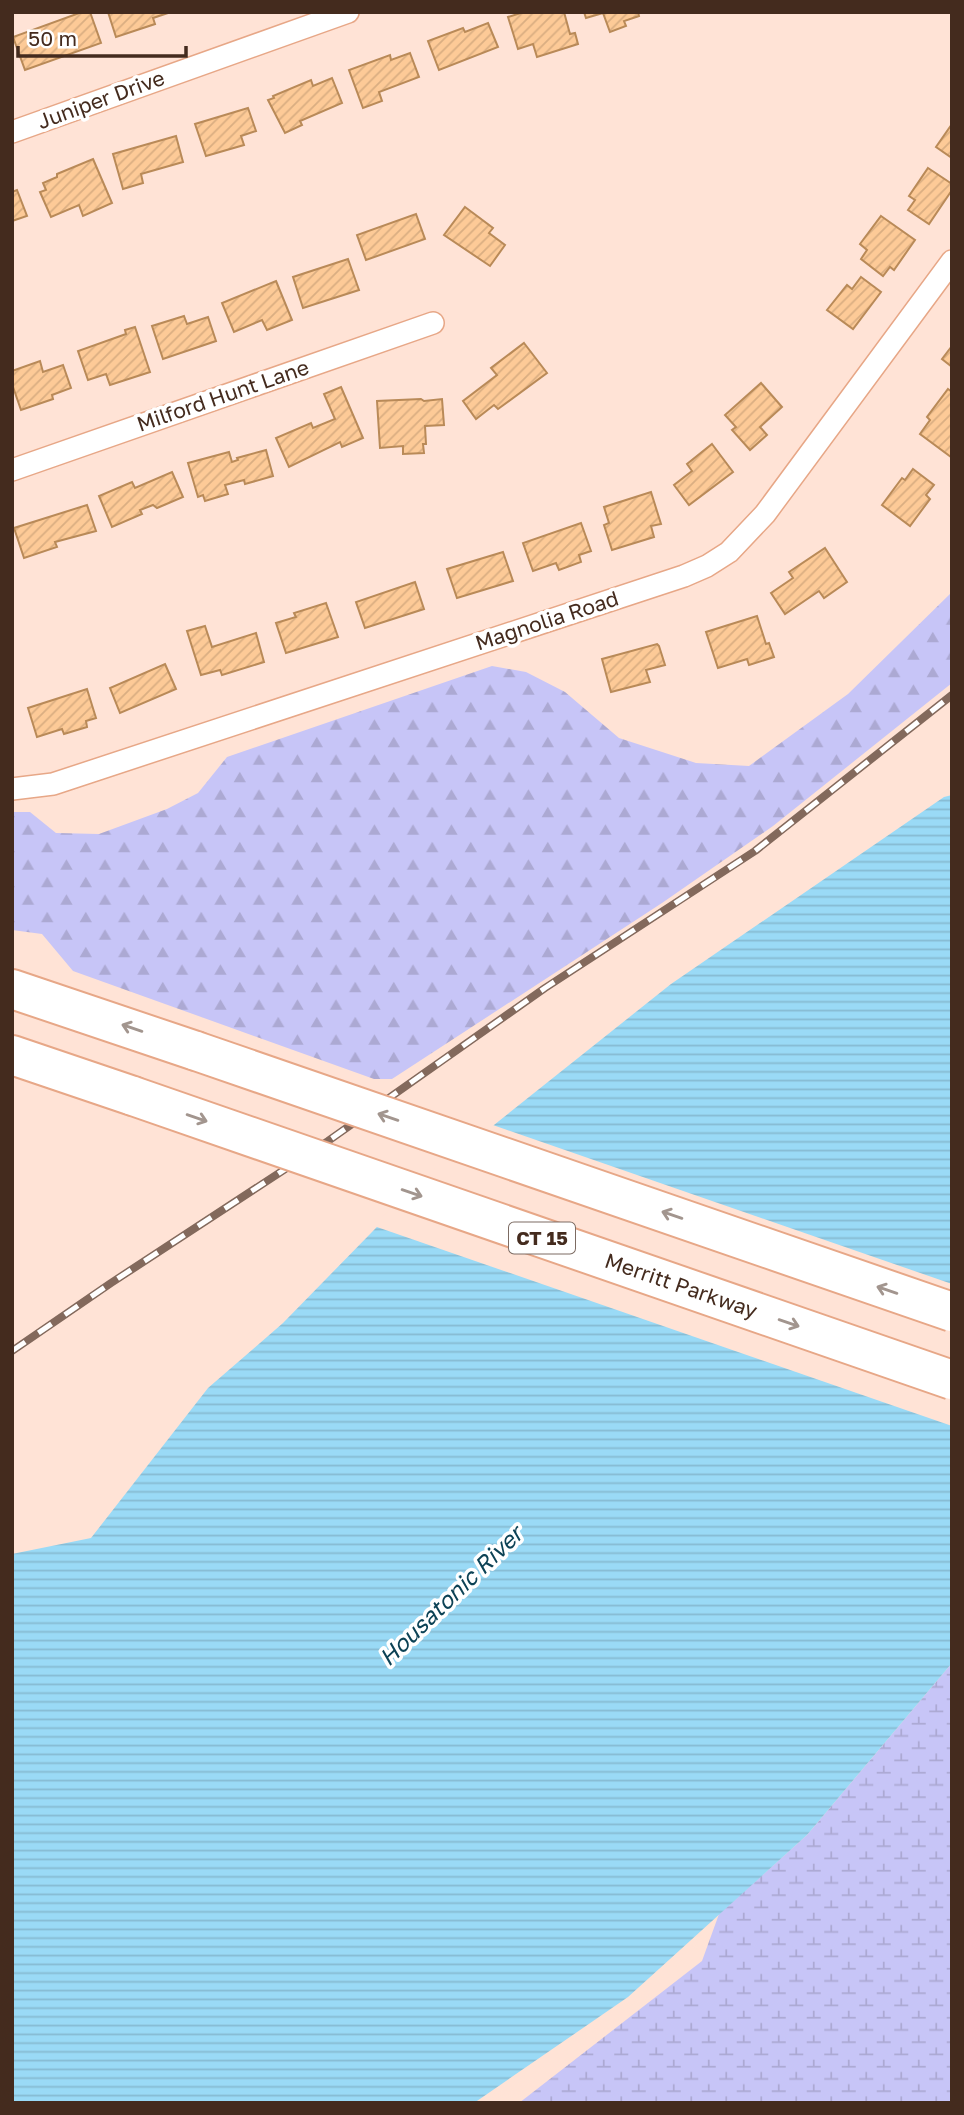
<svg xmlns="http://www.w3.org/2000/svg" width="964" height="2115" viewBox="0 0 964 2115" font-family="'Golos Text',sans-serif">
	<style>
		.forest { fill: url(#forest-firs) }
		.wetland { fill: url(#wetland-marsh) }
		.water { fill: url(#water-rules) }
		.pier { fill: #ffe3d6 }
		.building { fill: url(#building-hatch); stroke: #b98a58; stroke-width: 2 }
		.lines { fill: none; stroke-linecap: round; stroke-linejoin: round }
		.street-casing { stroke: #e7a787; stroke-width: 24 }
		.highway-casing { stroke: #e7a787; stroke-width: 42 }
		.street { stroke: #fff; stroke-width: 21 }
		.highway { stroke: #fff; stroke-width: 38 }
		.rail-casing { stroke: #83695c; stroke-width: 8 }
		.rail { stroke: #fff; stroke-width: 5; stroke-dasharray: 16; stroke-linecap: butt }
		.highway-bridge-casing { stroke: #e7a787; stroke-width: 42; stroke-linecap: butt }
		.highway-bridge { stroke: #fff; stroke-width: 38 }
		.oneway { stroke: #a2958e }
		.labels { text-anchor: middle; stroke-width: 7; stroke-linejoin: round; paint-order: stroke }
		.shield { fill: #fff; stroke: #7c6b62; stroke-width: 2 }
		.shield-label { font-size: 19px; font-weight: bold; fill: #442b1e }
		.street-label { font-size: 21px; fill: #442b1e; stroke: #fff }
		.water-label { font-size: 23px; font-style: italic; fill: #0c4255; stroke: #fff }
	</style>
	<defs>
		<pattern id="forest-firs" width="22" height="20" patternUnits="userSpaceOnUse" patternTransform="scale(1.75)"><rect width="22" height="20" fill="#c7c5f7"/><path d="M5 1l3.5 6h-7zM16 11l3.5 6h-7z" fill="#aca9d3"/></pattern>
		<pattern id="wetland-marsh" width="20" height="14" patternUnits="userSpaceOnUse" patternTransform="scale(1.75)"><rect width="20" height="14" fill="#c7c5f7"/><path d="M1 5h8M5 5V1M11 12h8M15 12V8" fill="none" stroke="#aca9d3"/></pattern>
		<pattern id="water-rules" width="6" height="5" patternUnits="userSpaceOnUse" patternTransform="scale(1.75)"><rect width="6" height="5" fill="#9adaf6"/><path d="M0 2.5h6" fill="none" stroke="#86bbd2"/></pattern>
		<pattern id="building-hatch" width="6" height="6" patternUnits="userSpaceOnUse" patternTransform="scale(1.75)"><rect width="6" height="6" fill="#fdca97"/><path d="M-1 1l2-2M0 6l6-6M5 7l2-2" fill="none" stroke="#daae82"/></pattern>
	</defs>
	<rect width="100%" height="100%" fill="#ffe3d6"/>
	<polygon class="forest" points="952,592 952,683 773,826 662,903 392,1079 374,1079 73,971 42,934 12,930 12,812 30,812 56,833 99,834 167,809 198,793 227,757 492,666 526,672 565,692 619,738 696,763 749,766 848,694"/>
	<polygon class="wetland" points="952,1663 952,2103 519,2103 702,1961 719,1914 807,1835"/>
	<polygon class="water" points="952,795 952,1663 807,1835 628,1997 474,2103 12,2103 12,1554 91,1538 208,1388 283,1323 416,1187 671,984 944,797"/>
	<polygon class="pier" points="490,1124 952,1284 952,1426 374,1226 414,1185"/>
	<g class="building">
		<polygon points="82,12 90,12 101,43 25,70 13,37"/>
		<polygon points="108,12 171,12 153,18 155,24 116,37"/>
		<polygon points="524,12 564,12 570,34 575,33 578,44 537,57 533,44 518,49 508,17"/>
		<polygon points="584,12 638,12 639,16 624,21 626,26 610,32 603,13 586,18"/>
		<polygon points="488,23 498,47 439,70 428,41 463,28 465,32"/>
		<polygon points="410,53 419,77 379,92 382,101 363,108 349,70 390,55 391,60"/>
		<polygon points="332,78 342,103 300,121 302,125 285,133 268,100 274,98 273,96 311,80 313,86"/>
		<polygon points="248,108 256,131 241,136 244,145 206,156 195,124"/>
		<polygon points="952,124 952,158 936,147"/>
		<polygon points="176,136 183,162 141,174 143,183 123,189 113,154"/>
		<polygon points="93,159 112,203 83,216 79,205 51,217 40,192 46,190 43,183 57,177 57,174"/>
		<polygon points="928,168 952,184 952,190 929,224 908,210 915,200 909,196"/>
		<polygon points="17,190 27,216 12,221 12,192"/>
		<polygon points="465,207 493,228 489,233 505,245 490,266 444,235"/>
		<polygon points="416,214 425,239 366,260 357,235"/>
		<polygon points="881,216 915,240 894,270 890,267 883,276 861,259 867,250 860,244"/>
		<polygon points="348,259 359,290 303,308 293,277"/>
		<polygon points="861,277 881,292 853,329 827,310 847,285 852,289"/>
		<polygon points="276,281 292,320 267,330 262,320 234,332 222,303"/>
		<polygon points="184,316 187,324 208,317 216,341 163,359 152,326"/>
		<polygon points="135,327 150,372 110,385 106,374 88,380 78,351 126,334 125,330"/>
		<polygon points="524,343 547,373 498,409 494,405 476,419 463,401 497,375 491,368"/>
		<polygon points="952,346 952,367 942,359"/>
		<polygon points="40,361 43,372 63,365 71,388 52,395 53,399 21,410 12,384 12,371"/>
		<polygon points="761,383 782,407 760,427 767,435 750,450 732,430 736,427 725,415"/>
		<polygon points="341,387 363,438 342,447 340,442 289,467 276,438 311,423 313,428 335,419 324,394"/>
		<polygon points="948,389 952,392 951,457 920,434 930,420 927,417"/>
		<polygon points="421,399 424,401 442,399 444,425 425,426 426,444 423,444 424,453 403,454 403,446 380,448 377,401"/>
		<polygon points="712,444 733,472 689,505 674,485 692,471 687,464"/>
		<polygon points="266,450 273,476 245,484 244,480 225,485 228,494 205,501 203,495 198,497 188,463 229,452 232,462 238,460 237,458"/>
		<polygon points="913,469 934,485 926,495 930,499 910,526 882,505 902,478 905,480"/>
		<polygon points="172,472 183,497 157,508 153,505 140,510 142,514 112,527 99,496 132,482 135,488"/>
		<polygon points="651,492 661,524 651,526 654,537 612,550 604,525 609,523 604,507"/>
		<polygon points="87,505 96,531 55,542 57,547 24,558 14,528"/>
		<polygon points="581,523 591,551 579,555 581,562 559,570 556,563 533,571 523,543"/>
		<polygon points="825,548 847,582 824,598 819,591 785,614 771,593 793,578 789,572"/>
		<polygon points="503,552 513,581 457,598 447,569"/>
		<polygon points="415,582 424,609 365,628 356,602"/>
		<polygon points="326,603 338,637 286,653 276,623 296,617 294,613"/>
		<polygon points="757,616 766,644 769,643 774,657 749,665 747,659 718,668 706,632"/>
		<polygon points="205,626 212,647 256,633 264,662 222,675 220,670 201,675 187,631"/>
		<polygon points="657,644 659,646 665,665 646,670 650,682 611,692 602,659"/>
		<polygon points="165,664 176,689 120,713 110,688"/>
		<polygon points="87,689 96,718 86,721 87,727 64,734 62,729 37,737 28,708"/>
	</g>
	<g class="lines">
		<g class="street-casing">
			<g id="street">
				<polyline points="12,132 348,12"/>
				<polyline points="12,470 433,323"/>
				<polyline points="12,789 53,784 684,576 707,566 729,552 765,514 952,261"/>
			</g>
		</g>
		<g class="highway-casing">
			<g id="highway">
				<polyline points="12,989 196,1051"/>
				<polyline points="12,1055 133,1096"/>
			</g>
		</g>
		<use href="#street" class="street"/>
		<use href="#highway" class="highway"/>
		<g class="rail-casing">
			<polyline id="rail" points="12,1351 111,1283 328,1141 545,988 755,851 952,695"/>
		</g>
		<use href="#rail" class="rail"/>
		<g class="highway-bridge-casing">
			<g id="highway-bridge">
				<polyline points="196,1051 952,1312"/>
				<polyline points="133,1096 952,1380"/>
			</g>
		</g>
		<use href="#highway-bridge" class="highway-bridge"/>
	</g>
	<defs><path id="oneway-shaft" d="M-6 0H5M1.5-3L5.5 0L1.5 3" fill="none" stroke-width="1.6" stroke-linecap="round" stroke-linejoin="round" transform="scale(1.75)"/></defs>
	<g class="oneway">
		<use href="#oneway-shaft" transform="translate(132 1028) rotate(-161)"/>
		<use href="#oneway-shaft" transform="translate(388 1117) rotate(-161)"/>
		<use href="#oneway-shaft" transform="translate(197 1118) rotate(19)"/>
		<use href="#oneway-shaft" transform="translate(412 1193) rotate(19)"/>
		<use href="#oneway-shaft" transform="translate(672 1215) rotate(-161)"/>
		<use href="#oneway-shaft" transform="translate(887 1290) rotate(-161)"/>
		<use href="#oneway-shaft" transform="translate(789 1323) rotate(19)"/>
	</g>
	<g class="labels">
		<rect class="shield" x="509" y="1222.5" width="66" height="31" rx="5"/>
		<g class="shield-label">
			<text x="542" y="1245">CT 15</text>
		</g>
		<g class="street-label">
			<text transform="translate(101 100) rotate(-20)" y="7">Juniper Drive</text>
			<text transform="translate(223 396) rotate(-19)" y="7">Milford Hunt Lane</text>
			<text transform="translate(547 621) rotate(-18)" y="7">Magnolia Road</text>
			<text transform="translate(681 1286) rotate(19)" y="7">Merritt Parkway</text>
		</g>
		<g class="water-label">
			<text transform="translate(451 1596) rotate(-44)" y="8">Housatonic River</text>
		</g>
	</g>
	<rect width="964" height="2115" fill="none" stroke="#442b1e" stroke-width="28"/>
	<path d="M18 46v10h168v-10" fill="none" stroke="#442b1e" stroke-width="3.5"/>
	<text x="28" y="46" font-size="21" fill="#442b1e" stroke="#ffffff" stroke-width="5" paint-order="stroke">50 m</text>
</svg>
